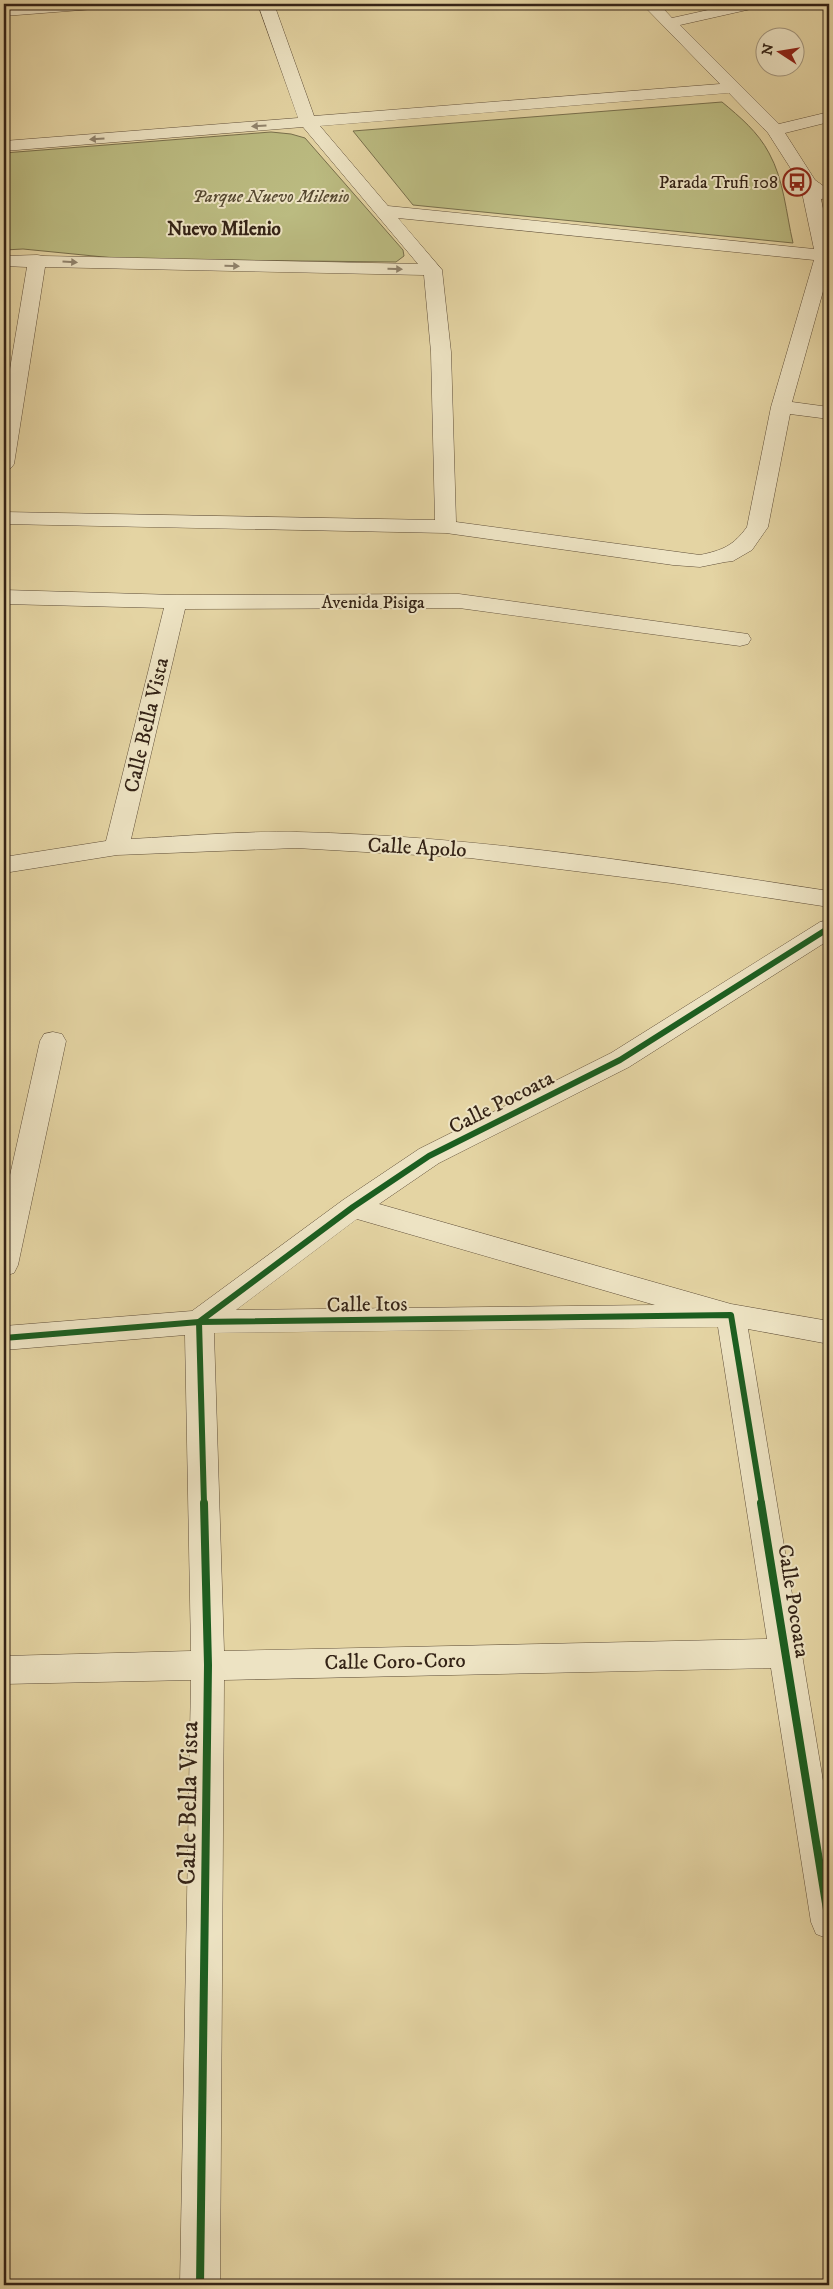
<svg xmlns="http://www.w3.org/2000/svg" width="833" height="2289" viewBox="0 0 833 2289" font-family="'IM FELL DW Pica',serif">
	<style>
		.green { fill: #bbbb81; stroke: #786f4c }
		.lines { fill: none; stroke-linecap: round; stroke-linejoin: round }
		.minor-casing { stroke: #604f39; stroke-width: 1 }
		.minor { fill: #ede3c3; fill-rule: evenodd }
		.cycleway-far1-casing { stroke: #ede3c3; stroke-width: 9 }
		.cycleway-casing { stroke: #ede3c3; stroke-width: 11 }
		.cycleway-far1 { stroke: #1b5e20; stroke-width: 6 }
		.cycleway { stroke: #1b5e20; stroke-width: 8 }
		.oneway { fill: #90836c }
		.labels { text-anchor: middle; stroke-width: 4; stroke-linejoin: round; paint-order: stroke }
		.far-poi-label { font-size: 18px; fill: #342316; stroke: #ede3c3; text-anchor: end }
		.far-park-label { font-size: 18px; font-style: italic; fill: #564931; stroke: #ede3c3 }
		.far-street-label { font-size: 18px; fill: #342316; stroke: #ede3c3 }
		.far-neighbourhood-label { font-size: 19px; font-weight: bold; fill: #342316; stroke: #ede3c3 }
		.street-label { font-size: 21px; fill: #342316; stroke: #ede3c3 }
		.near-street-label { font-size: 25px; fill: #342316; stroke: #ede3c3 }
	</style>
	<rect width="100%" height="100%" fill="#e4d4a3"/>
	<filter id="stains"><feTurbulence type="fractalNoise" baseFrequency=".004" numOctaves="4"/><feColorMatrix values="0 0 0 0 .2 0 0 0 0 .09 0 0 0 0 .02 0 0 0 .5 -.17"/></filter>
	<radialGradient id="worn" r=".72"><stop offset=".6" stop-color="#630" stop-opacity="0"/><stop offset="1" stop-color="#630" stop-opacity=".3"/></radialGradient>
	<g class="green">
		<path d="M 722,102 C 740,117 758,132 769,153 C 784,180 786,213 793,243 L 413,205 L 353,131 Z"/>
		<polygon points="271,132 291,134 305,138 403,250 404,256 396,262 124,259 23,249 4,250 4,153"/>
	</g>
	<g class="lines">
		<g class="minor-casing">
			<g id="minor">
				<polygon points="37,4 102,4 99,7 94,9 4,16 4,6"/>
				<path d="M 258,4 L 274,4 L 314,116 L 720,84 L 642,4 L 659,4 L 672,18 L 735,4 L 763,4 L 760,7 L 680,25 L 779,124 L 829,112 L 829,122 L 785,133 L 815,180 L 829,190 L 829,198 L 821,199 L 829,238 L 829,270 L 792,402 L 829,407 L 829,419 L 790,414 L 768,527 L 752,550 L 733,561 L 725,562 L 700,567 L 673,565 L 446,533 L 4,524 L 4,512 L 435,520 L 431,352 L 424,275 L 45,267 L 14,464 L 11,468 L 4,470 L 4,405 L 27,267 L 4,266 L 4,256 L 37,255 L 44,256 L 418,264 L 303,127 L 4,151 L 4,141 L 298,118 ZM 729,93 L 768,133 L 800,183 L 814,249 L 388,206 L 320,126 ZM 398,218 L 814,260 L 771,407 L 747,527 C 733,546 723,550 700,555 L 456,522 L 451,352 L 442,270 Z"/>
				<path d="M 4,590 L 176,595 L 459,594 L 748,634 L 751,639 L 748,644 L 740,646 L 459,608 L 185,609 L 131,839 C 186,836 242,831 297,832 C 476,836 653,864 829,891 L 829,907 L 671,883 L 470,858 L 296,848 L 117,855 L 4,873 L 4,857 L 106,841 L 164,608 L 4,604 Z"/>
				<path d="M 829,920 L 829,940 L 629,1067 L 439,1163 L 379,1204 L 731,1304 L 829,1321 L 829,1344 L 748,1329 L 829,1817 L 829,1939 L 816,1934 L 811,1922 L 771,1668 L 224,1680 L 220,2285 L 180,2285 L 191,1680 L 4,1684 L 4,1656 L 191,1651 L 185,1335 L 4,1350 L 4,1326 L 192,1311 L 343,1200 L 419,1149 L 611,1053 L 820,922 ZM 357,1219 L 655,1305 L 236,1310 ZM 718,1327 L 767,1639 L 224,1651 L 214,1333 Z"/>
				<polygon points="53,1032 62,1034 66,1041 18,1265 14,1273 4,1276 4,1202 40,1041 44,1034"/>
			</g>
		</g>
		<use href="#minor" class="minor"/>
		<g class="cycleway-far1-casing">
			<g id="cycleway-far1">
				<polyline points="4,1338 199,1322 731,1315 762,1504"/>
				<polyline points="204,1504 199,1322 353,1207 429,1156 620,1060 829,928"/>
			</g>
		</g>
		<g class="cycleway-casing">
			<g id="cycleway">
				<polyline points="761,1503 829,1922"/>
				<polyline points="200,2285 208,1665 204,1503"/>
			</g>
		</g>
		<use href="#cycleway-far1" class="cycleway-far1"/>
		<use href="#cycleway" class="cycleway"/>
	</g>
	<defs><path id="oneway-solid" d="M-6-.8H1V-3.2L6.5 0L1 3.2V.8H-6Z" transform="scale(1.25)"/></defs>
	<g class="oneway">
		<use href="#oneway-solid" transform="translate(259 126) rotate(176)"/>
		<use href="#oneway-solid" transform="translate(97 139) rotate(176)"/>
		<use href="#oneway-solid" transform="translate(70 262) rotate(3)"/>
		<use href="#oneway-solid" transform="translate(232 266) rotate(1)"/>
		<use href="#oneway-solid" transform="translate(395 269) rotate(1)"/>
	</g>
	<defs>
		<g id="bus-ring" transform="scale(1.4375)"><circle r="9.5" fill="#ede3c3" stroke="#8f2418" stroke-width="1.5"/><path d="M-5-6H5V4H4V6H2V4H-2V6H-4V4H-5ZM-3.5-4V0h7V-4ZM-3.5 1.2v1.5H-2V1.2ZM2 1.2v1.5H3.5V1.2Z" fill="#8f2418"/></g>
	</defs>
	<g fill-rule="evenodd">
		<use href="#bus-ring" x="797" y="182"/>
	</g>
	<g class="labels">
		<g class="far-poi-label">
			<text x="778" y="188">Parada Trufi 108</text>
		</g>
		<g class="far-park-label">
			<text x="271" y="202">Parque Nuevo Milenio</text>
		</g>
		<g class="far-street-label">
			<text x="373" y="608">Avenida Pisiga</text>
		</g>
		<g class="far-neighbourhood-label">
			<text x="224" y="235">Nuevo Milenio</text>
		</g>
		<g class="street-label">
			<text transform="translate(146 725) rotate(-77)" y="7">Calle Bella Vista</text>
			<text transform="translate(417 847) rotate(3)" y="7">Calle Apolo</text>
			<text transform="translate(501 1102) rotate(-27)" y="7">Calle Pocoata</text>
			<text transform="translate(367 1304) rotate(-1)" y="7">Calle Itos</text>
			<text transform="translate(794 1601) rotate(81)" y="7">Calle Pocoata</text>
			<text transform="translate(395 1661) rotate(-1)" y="7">Calle Coro-Coro</text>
		</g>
		<g class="near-street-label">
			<text transform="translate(187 1803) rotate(-89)" y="9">Calle Bella Vista</text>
		</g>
	</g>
	<rect width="833" height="2289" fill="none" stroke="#e4d4a3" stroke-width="20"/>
	<rect x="5" y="5" width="823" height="2279" fill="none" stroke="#342316" stroke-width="2.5"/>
	<rect x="10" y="10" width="813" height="2269" fill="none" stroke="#342316"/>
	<g transform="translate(780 52) rotate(282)"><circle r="24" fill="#ede3c3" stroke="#a3967e"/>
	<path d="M0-4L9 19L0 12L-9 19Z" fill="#8f2418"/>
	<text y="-8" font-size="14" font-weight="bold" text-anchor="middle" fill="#342316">N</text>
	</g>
	<rect width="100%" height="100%" filter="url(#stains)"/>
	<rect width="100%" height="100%" fill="url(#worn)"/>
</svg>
